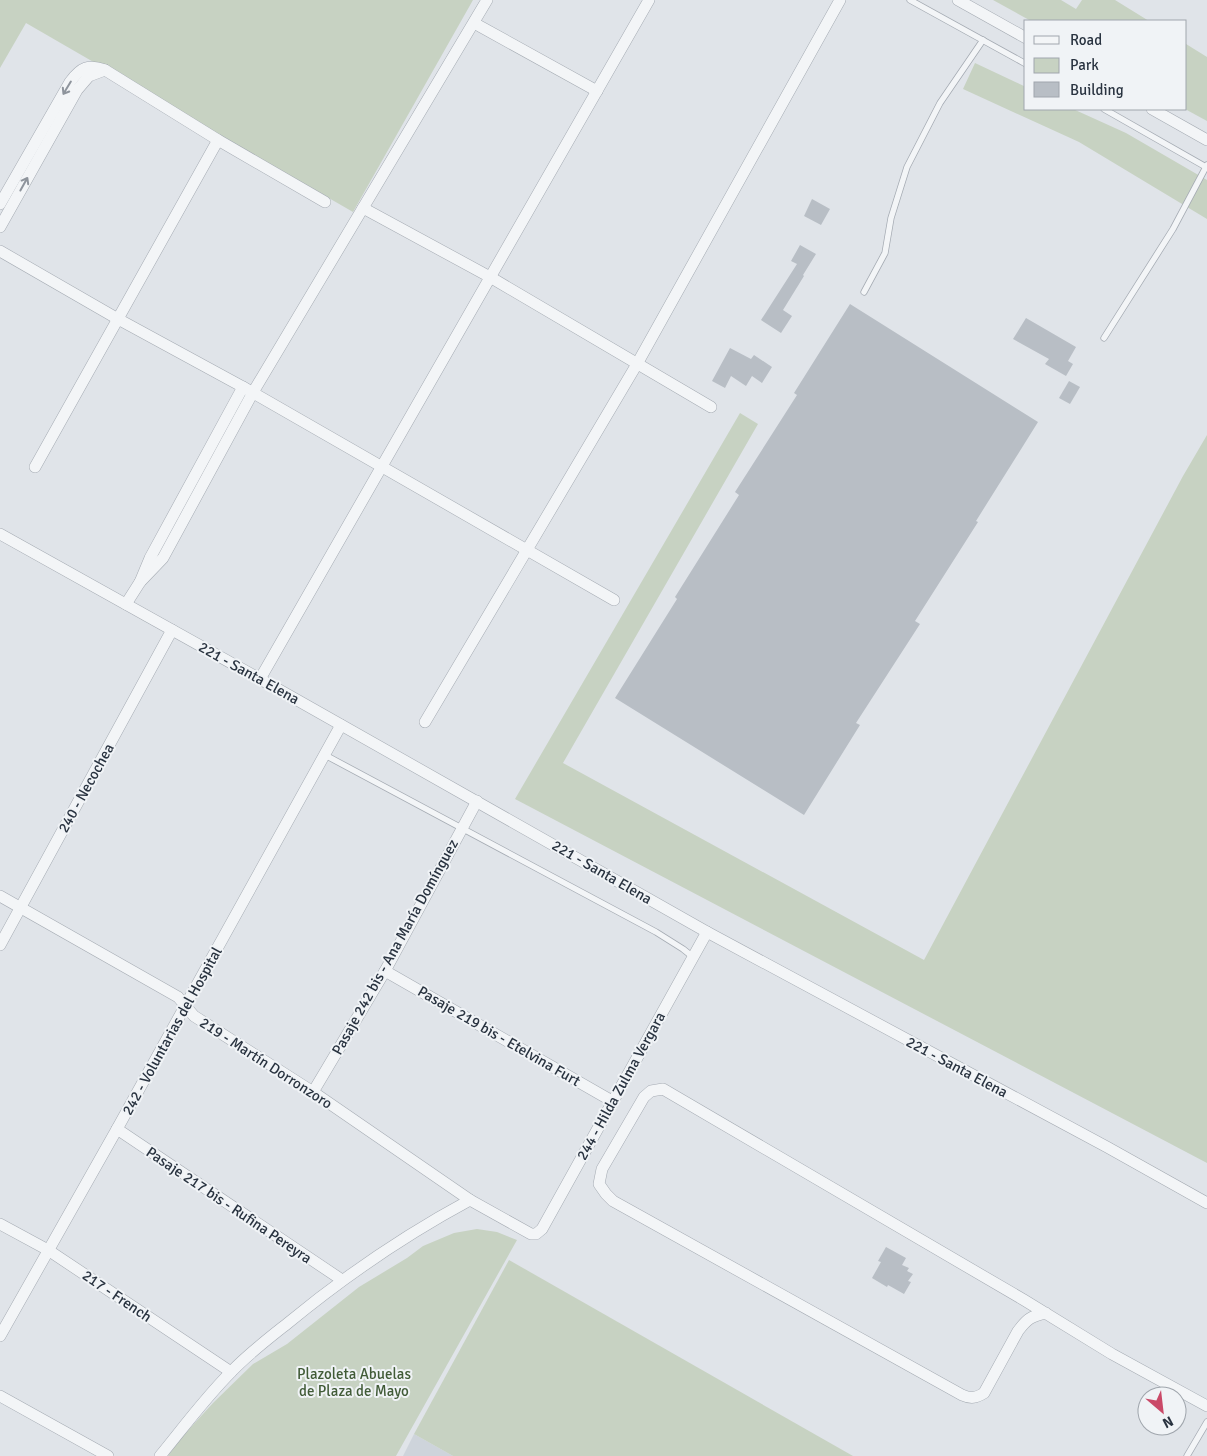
<svg xmlns="http://www.w3.org/2000/svg" width="1207" height="1456" viewBox="0 0 1207 1456" font-family="Signika,sans-serif">
	<style>
		.built { fill: #ced4db }
		.green { fill: #c7d2c2 }
		.building { fill: #b8bec5 }
		.lines { fill: none; stroke-linecap: round; stroke-linejoin: round }
		.service-casing { stroke: #a5abb3; stroke-width: 7 }
		.minor-casing { stroke: #a5abb3; stroke-width: 12 }
		.service { stroke: #f3f5f7; stroke-width: 5.5 }
		.minor { stroke: #f3f5f7; stroke-width: 11 }
		.oneway { stroke: #8e949c }
		.labels { text-anchor: middle; stroke-width: 4; stroke-linejoin: round; paint-order: stroke }
		.street-label { font-size: 15px; fill: #293340; stroke: #f0f3f6 }
		.park-label { font-size: 15px; fill: #415b37; stroke: #f0f3f6 }
	</style>
	<rect width="100%" height="100%" fill="#e0e4e9"/>
	<polygon class="built" points="414,1434 453,1456 403,1456"/>
	<g class="green">
		<polygon points="0,0 473,0 353,212 26,23 0,68"/>
		<polygon points="993,0 1061,0 1076,9 1082,0 1115,0 1149,21 1031,21"/>
		<polygon points="1186,44 1207,57 1207,121 1185,109"/>
		<polygon points="975,63 1026,87 1026,109 1073,109 1126,133 1207,180 1207,219 1079,142 963,89"/>
		<polygon points="740,413 758,424 563,763 924,960 1183,476 1207,435 1207,1163 515,799"/>
		<polygon points="477,1229 497,1232 517,1240 396,1456 168,1456 181,1438 213,1403 253,1364 287,1344 359,1287 407,1258 423,1246 454,1233"/>
		<polygon points="509,1260 853,1456 453,1456 414,1434"/>
	</g>
	<g class="building">
		<polygon points="812,199 830,209 821,225 804,216"/>
		<polygon points="800,245 816,254 803,275 804,276 783,310 792,316 781,333 761,320 797,264 791,261"/>
		<polygon points="850,304 1038,422 976,521 978,522 915,621 920,624 856,723 860,725 804,815 615,698 677,599 675,597 739,495 735,492 797,395 794,393"/>
		<polygon points="1026,318 1076,347 1068,361 1073,364 1066,376 1045,364 1049,359 1013,339"/>
		<polygon points="730,348 751,359 754,355 772,367 762,383 752,376 746,386 731,376 725,388 712,381"/>
		<polygon points="1069,381 1080,387 1070,404 1059,398"/>
		<polygon points="886,1247 906,1258 902,1265 909,1268 907,1271 913,1274 908,1281 911,1282 904,1294 888,1285 887,1287 872,1278 881,1262 878,1261"/>
	</g>
	<g class="lines">
		<g class="service-casing">
			<g id="service">
				<polyline points="910,0 1026,64"/>
				<polyline points="1104,109 1206,167"/>
				<polyline points="864,292 885,253 891,218 907,167 940,103 983,40"/>
				<polyline points="1104,338 1173,229 1207,165"/>
				<polyline points="325,755 656,932 683,949 693,957"/>
				<polyline points="1187,1456 1207,1422"/>
			</g>
		</g>
		<g class="minor-casing">
			<g id="minor">
				<polyline points="958,0 1026,38"/>
				<polyline points="474,23 597,91"/>
				<polyline points="1152,109 1207,140"/>
				<path d="M 0,204 L 70,82 C 81,67 88,64 105,70 L 218,140 L 325,202"/>
				<polyline points="363,208 490,277 711,407"/>
				<polyline points="0,227 77,90 89,76 105,70"/>
				<polyline points="0,251 118,319 243,387 614,600"/>
				<polyline points="35,467 218,140"/>
				<polyline points="0,534 260,679 707,932 1107,1147 1207,1203"/>
				<polyline points="140,582 163,558 252,394 487,0"/>
				<polyline points="126,604 140,582 150,558 243,387"/>
				<polyline points="260,679 649,0"/>
				<polyline points="425,722 637,364 840,0"/>
				<polyline points="0,896 178,997 194,1016 313,1092 470,1200 531,1234 536,1234 542,1229 707,932"/>
				<polyline points="0,945 172,630"/>
				<polyline points="385,971 612,1101"/>
				<polyline points="313,1092 385,971 477,801"/>
				<polyline points="117,1129 342,1280"/>
				<polyline points="0,1224 48,1250 231,1372"/>
				<path d="M 1046,1313 C 1031,1316 1027,1319 1018,1331 L 984,1393 C 976,1398 971,1399 962,1395 L 613,1201 L 606,1194 L 599,1184 L 602,1169 L 644,1097 L 651,1091 L 663,1089 L 1024,1300 L 1112,1354 L 1207,1406"/>
				<polyline points="0,1336 117,1129 341,725"/>
				<polyline points="0,1396 108,1456"/>
				<path d="M 160,1456 C 183,1428 205,1398 231,1372 C 248,1354 269,1338 288,1323 C 345,1276 405,1235 470,1200"/>
			</g>
		</g>
		<use href="#service" class="service"/>
		<use href="#minor" class="minor"/>
	</g>
	<defs><path id="oneway-shaft" d="M-6 0H5M1.5-3L5.5 0L1.5 3" fill="none" stroke-width="1.6" stroke-linecap="round" stroke-linejoin="round" transform="scale(1.25)"/></defs>
	<g class="oneway">
		<use href="#oneway-shaft" transform="translate(67 88) rotate(121)"/>
		<use href="#oneway-shaft" transform="translate(24 184) rotate(-61)"/>
	</g>
	<g class="labels">
		<g class="street-label">
			<text transform="translate(249 673) rotate(29)" y="5">221 - Santa Elena</text>
			<text transform="translate(86 788) rotate(-61)" y="5">240 - Necochea</text>
			<text transform="translate(602 872) rotate(30)" y="5">221 - Santa Elena</text>
			<text transform="translate(395 947) rotate(-61)" y="5">Pasaje 242 bis - Ana María Domínguez</text>
			<text transform="translate(172 1031) rotate(-61)" y="5">242 - Voluntarias del Hospital</text>
			<text transform="translate(499 1036) rotate(30)" y="5">Pasaje 219 bis - Etelvina Furt</text>
			<text transform="translate(266 1063) rotate(33)" y="5">219 - Martín Dorronzoro</text>
			<text transform="translate(957 1067) rotate(28)" y="5">221 - Santa Elena</text>
			<text transform="translate(621 1086) rotate(-61)" y="5">244 - Hilda Zulma Vergara</text>
			<text transform="translate(229 1205) rotate(34)" y="5">Pasaje 217 bis - Rufina Pereyra</text>
			<text transform="translate(117 1296) rotate(34)" y="5">217 - French</text>
		</g>
		<g class="park-label">
			<text x="354" y="1379">Plazoleta Abuelas<tspan x="354" dy="17">de Plaza de Mayo</tspan></text>
		</g>
	</g>
	<rect x="1024" y="20" width="162" height="90" fill="#f0f3f6" stroke="#a0a6ad"/>
	<rect x="1034" y="36" width="25" height="8" fill="#f3f5f7" stroke="#a0a6ad"/>
	<text x="1070" y="45" font-size="15" fill="#293340">Road</text>
	<rect x="1034" y="58" width="25" height="15" fill="#c7d2c2" stroke="#a0a6ad"/>
	<text x="1070" y="70" font-size="15" fill="#293340">Park</text>
	<rect x="1034" y="82" width="25" height="15" fill="#b8bec5" stroke="#a0a6ad"/>
	<text x="1070" y="95" font-size="15" fill="#293340">Building</text>
	<g transform="translate(1162 1411) rotate(152)"><circle r="24" fill="#f0f3f6" stroke="#a0a6ad"/>
	<path d="M0-4L9 19L0 12L-9 19Z" fill="#ca4968"/>
	<text y="-8" font-size="14" font-weight="bold" text-anchor="middle" fill="#293340">N</text>
	</g>
</svg>
